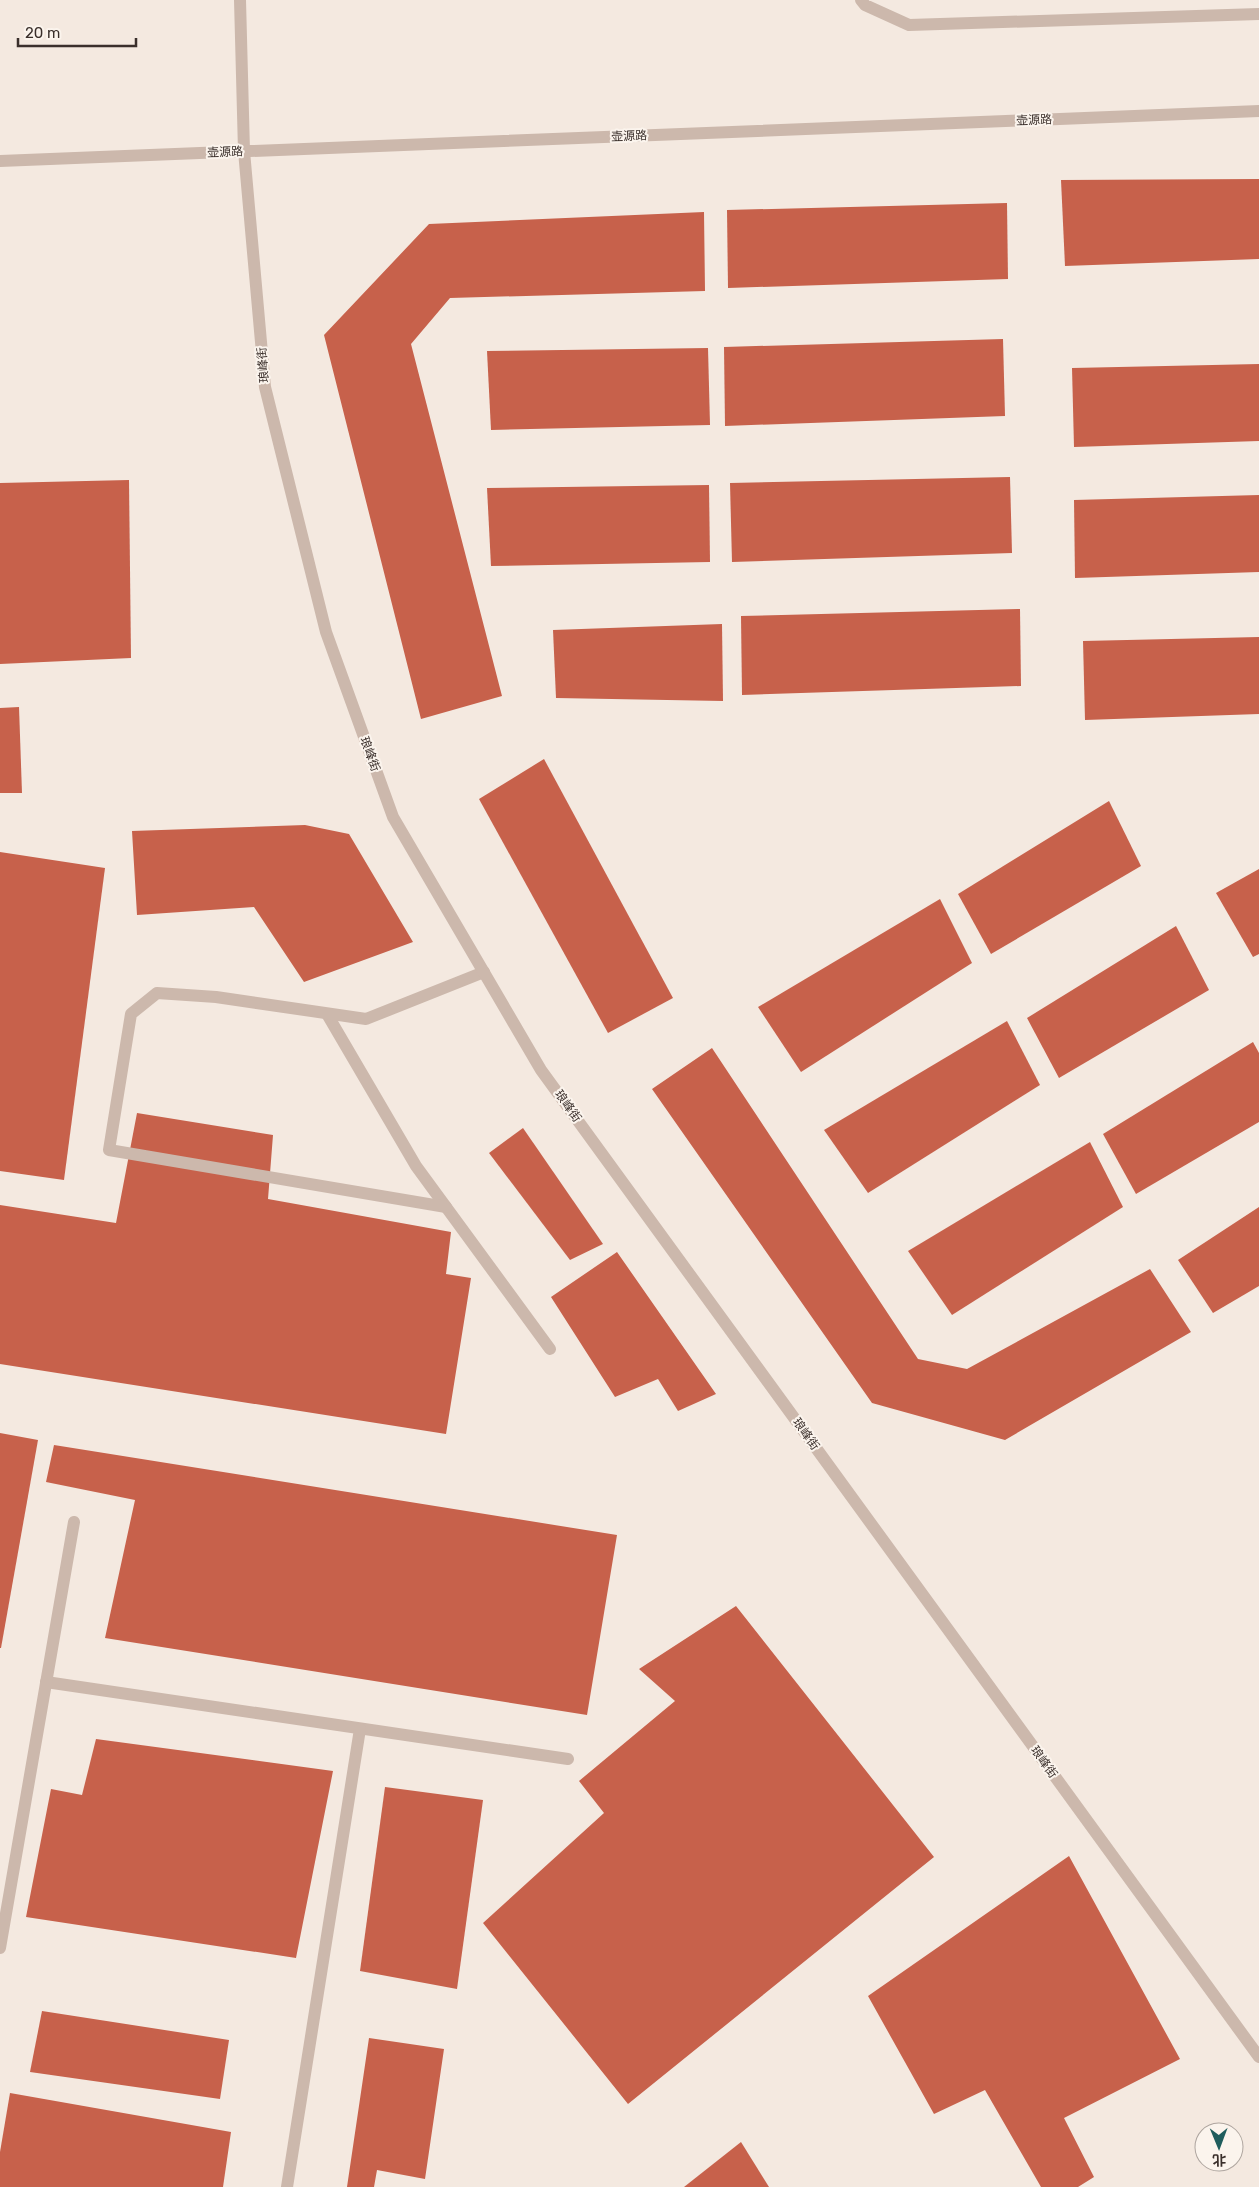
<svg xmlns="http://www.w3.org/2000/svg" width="1259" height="2187" viewBox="0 0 1259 2187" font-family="Rubik,'Noto Sans SC',sans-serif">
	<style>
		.building { fill: #c7614b }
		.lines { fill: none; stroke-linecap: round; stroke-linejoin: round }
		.service { stroke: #ccb8ac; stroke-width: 12 }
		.minor { stroke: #ccb8ac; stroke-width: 12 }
		.labels { text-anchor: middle; stroke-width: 4; stroke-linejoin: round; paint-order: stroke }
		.street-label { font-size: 12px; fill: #3a2f2b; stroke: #fbf4ed }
	</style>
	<rect width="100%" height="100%" fill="#f4e9e0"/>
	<g class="building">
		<polygon points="1259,179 1259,259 1065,266 1061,180"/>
		<polygon points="1007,203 1008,279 728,288 727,210"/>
		<polygon points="704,212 705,291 450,298 411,344 502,696 421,719 324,335 429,224"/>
		<polygon points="1003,339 1005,416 725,426 724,347"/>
		<polygon points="708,348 710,425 491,430 487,351"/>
		<polygon points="1259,364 1259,441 1074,447 1072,368"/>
		<polygon points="1010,477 1012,553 732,562 730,483"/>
		<polygon points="129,480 131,658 0,664 0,483"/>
		<polygon points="709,485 710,562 491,566 487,488"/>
		<polygon points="1259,495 1259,572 1075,578 1074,500"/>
		<polygon points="1020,609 1021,686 742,695 741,616"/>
		<polygon points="722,624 723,701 556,698 553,630"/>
		<polygon points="1259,637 1259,714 1085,720 1083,641"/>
		<polygon points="19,707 22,793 0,793 0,708"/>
		<polygon points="544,759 673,998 608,1033 479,799"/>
		<polygon points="1109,801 1141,866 991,954 958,894"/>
		<polygon points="305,825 349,834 413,942 304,982 254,907 137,915 132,831"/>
		<polygon points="0,852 105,868 64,1180 0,1171"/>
		<polygon points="1259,869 1259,954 1253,957 1216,893"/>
		<polygon points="940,899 972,963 801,1072 758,1007"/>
		<polygon points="1176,926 1209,990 1059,1078 1027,1018"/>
		<polygon points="1007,1021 1040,1085 868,1193 824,1130"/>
		<polygon points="1253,1042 1259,1053 1259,1122 1136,1194 1103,1134"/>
		<polygon points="712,1048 918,1359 967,1369 1150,1269 1191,1332 1005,1440 872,1403 652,1089"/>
		<polygon points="137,1113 273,1135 268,1199 451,1232 446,1274 471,1278 446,1434 0,1364 0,1205 116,1223"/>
		<polygon points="523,1128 603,1244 570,1260 489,1153"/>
		<polygon points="1090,1142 1123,1207 952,1315 908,1251"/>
		<polygon points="1259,1207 1259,1286 1213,1313 1178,1260"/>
		<polygon points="617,1252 716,1394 678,1411 658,1379 615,1397 551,1297"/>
		<polygon points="0,1433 38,1440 1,1648 0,1648"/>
		<polygon points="54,1445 617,1535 587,1715 105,1638 135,1500 46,1482"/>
		<polygon points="736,1606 934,1857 628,2104 483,1923 604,1813 579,1781 675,1701 639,1669"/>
		<polygon points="96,1739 333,1771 296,1958 26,1917 51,1789 82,1795"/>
		<polygon points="385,1787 483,1800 457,1989 360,1971"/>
		<polygon points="1069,1856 1180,2059 1064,2118 1094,2177 1078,2187 1041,2187 985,2090 934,2114 868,1996"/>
		<polygon points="42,2011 229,2040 220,2099 30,2072"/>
		<polygon points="369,2038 444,2049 425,2179 377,2170 374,2187 347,2187"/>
		<polygon points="10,2093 231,2132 223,2187 0,2187 0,2152"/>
		<polygon points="741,2142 769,2187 684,2187"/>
	</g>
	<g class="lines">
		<g class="service">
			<polyline points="861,0 865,5 909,25 1259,14"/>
			<polyline points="327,1014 416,1166 550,1349"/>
			<polyline points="446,1207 109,1150 131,1014 157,993 216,997 366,1019 484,972"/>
			<polyline points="46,1682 568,1759"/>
			<polyline points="287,2187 360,1729"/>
		</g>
		<g class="minor">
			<polyline points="240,0 244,151 265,387 326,632 393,817 541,1070 1259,2057"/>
			<polyline points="0,161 1259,111"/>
			<polyline points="0,1948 74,1522"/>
		</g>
	</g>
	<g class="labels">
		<g class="street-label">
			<text transform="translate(1034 120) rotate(-2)" y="4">壶源路</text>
			<text transform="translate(629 136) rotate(-2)" y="4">壶源路</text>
			<text transform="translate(225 152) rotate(-2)" y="4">壶源路</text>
			<text transform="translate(263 365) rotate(-95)" y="4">琅峰街</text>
			<text transform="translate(370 754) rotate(70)" y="4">琅峰街</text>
			<text transform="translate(568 1106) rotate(54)" y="4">琅峰街</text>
			<text transform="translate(806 1434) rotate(54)" y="4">琅峰街</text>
			<text transform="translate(1044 1762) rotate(54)" y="4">琅峰街</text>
		</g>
	</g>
	<g transform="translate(1219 2147) rotate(179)"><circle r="24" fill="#fbf4ed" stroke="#aea59f"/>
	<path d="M0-4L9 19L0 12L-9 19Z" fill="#1f5d5d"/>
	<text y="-8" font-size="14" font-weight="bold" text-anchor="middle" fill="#3a2f2b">北</text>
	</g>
	<path d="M18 38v8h118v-8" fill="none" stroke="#3a2f2b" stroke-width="2.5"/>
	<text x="25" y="38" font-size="15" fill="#3a2f2b" stroke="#fbf4ed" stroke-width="4" paint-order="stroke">20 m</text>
</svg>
